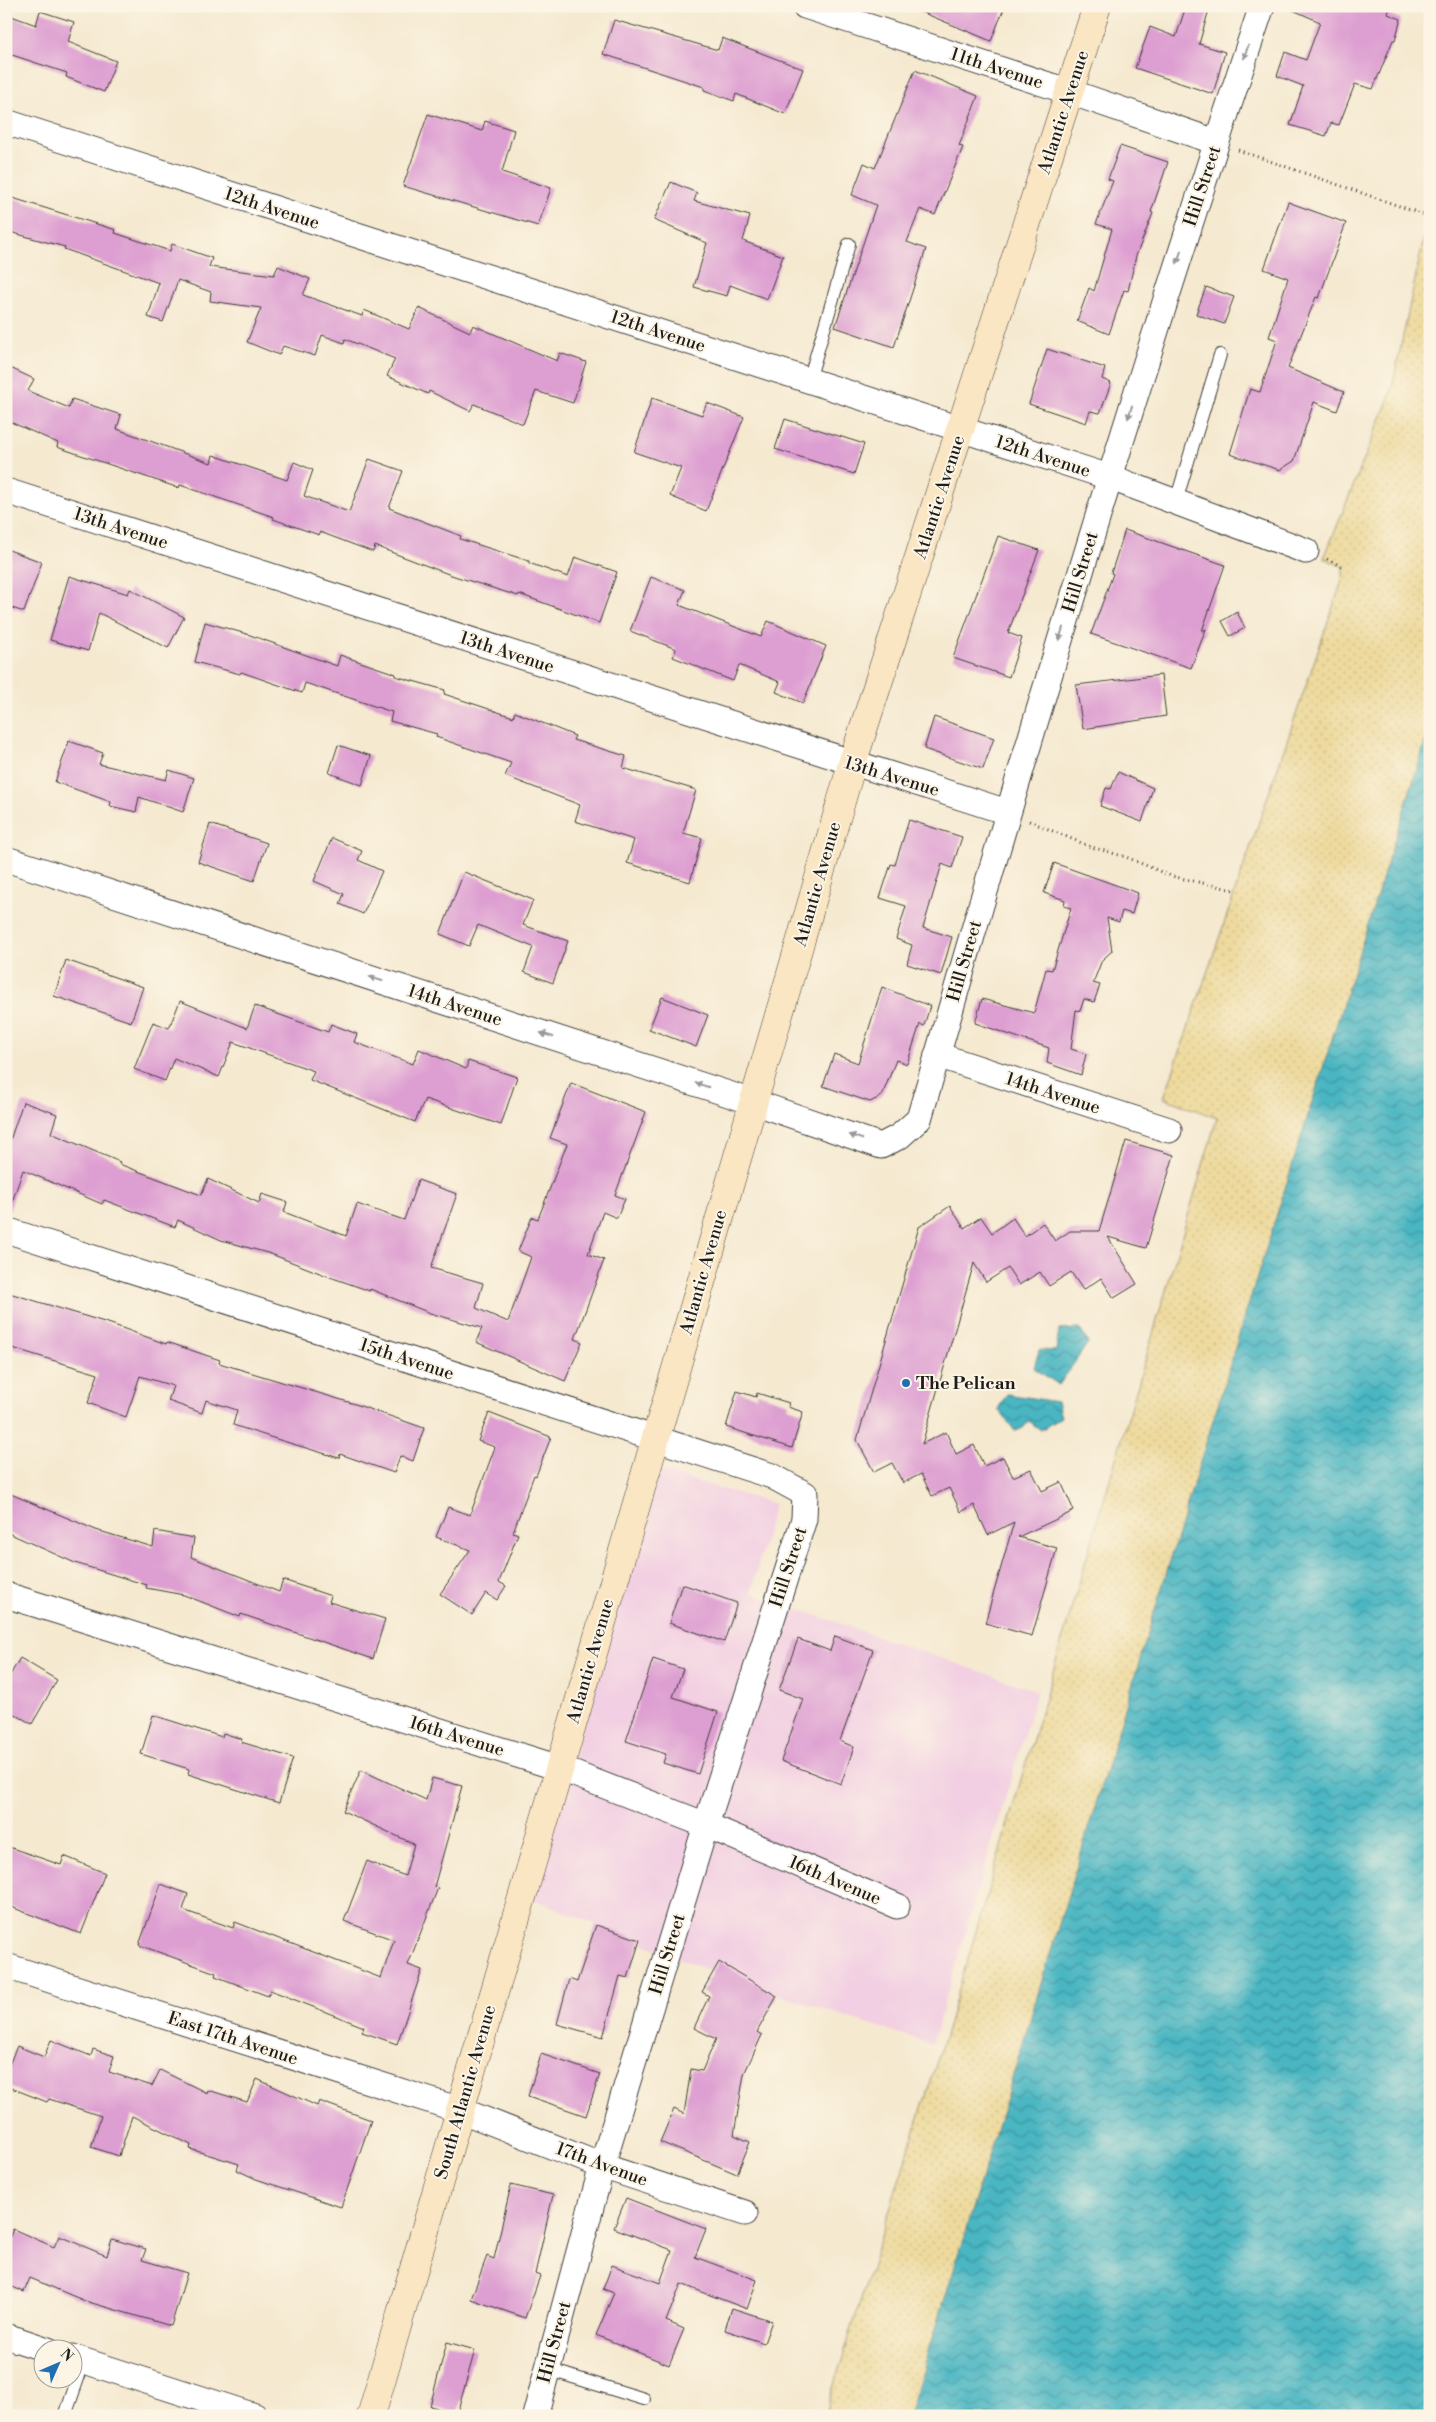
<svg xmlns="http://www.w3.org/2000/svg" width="1436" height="2422" viewBox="0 0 1436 2422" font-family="'Libre Bodoni',serif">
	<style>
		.built { fill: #f2cfe2 }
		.sand { fill: url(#sand-dots); stroke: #857b5d }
		.water { fill: url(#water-waves); stroke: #32696f }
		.building { fill: #dd9ed1 }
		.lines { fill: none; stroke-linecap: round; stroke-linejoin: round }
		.lane-casing { stroke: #3d3b37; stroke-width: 14 }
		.street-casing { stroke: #3d3b37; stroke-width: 27 }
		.secondary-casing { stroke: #3d3b37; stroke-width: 29 }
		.path { stroke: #3d3b37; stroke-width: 3; stroke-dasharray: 1 4; stroke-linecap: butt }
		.lane { stroke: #fff; stroke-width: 12 }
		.street { stroke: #fff; stroke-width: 25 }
		.secondary { stroke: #fbe6c3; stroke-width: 28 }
		.oneway { fill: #999 }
		.poi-dot { fill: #1f6fb2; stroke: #fcf5e5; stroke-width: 2 }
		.labels { text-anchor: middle; stroke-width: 4; stroke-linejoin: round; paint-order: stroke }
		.street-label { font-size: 18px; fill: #1c1c1c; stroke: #fcf5e5 }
		.poi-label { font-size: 18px; font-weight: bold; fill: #1c1c1c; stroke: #fcf5e5; text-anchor: start }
	</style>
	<defs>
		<pattern id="sand-dots" width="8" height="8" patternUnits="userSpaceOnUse" patternTransform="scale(1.25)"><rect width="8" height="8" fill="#eeda9e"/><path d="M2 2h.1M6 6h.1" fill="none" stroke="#ccba88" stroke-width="1.8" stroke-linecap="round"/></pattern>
		<pattern id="water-waves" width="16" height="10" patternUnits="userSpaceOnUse" patternTransform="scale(1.25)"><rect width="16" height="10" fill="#48b6c2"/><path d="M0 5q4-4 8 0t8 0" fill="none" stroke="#3b939d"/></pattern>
	</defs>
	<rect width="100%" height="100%" fill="#fcf5e5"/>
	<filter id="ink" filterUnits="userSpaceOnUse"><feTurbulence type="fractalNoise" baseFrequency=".02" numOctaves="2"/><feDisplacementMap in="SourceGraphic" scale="10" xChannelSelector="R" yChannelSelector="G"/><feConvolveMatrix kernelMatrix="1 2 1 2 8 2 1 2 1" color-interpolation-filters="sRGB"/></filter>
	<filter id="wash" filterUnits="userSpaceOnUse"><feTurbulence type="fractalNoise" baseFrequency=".0096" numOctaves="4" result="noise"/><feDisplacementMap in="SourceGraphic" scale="20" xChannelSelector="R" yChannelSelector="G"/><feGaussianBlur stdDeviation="1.12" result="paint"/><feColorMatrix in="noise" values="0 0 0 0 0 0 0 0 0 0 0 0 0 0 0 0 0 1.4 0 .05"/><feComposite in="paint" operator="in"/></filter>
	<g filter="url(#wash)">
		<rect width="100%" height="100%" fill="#f5e9d0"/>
		<polygon class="built" points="657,1470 774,1504 751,1593 1037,1691 932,2044 738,1982 533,1899"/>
		<polygon class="sand" points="1430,209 1430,2416 824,2416 945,2036 1217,1118 1164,1098 1343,578 1343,567 1324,558 1391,393"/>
		<g class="water">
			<polygon points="1430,727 1430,2416 909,2416 1242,1325"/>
			<polygon points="1080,1329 1088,1343 1059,1385 1034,1368 1039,1350 1056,1351 1059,1330"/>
			<polygon points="1007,1394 1057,1402 1061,1417 1041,1430 1029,1421 1023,1428 1015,1431 998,1409"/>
		</g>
		<g id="blocks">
			<g class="building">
				<polygon points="907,6 1005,6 991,41"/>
				<polygon points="1186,6 1210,6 1199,44 1225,52 1213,94 1135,68 1150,27 1176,37"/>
				<polygon points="1284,6 1390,6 1388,14 1401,19 1395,40 1393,40 1373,89 1355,84 1339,125 1331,123 1326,136 1290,125 1303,86 1277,76 1285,52 1306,60 1320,22"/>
				<polygon points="40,11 74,22 68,42 116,61 104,92 66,77 67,73 6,53 6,14 36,25"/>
				<polygon points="614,20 718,50 722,38 803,69 785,114 736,94 734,101 704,90 704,87 603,54"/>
				<polygon points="915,70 978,96 959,146 963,147 935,215 920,209 907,242 926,249 894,347 835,327 876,205 852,195 864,163 875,168"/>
				<polygon points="428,114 482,131 485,121 514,130 502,172 551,188 538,226 403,186"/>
				<polygon points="1120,146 1168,162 1151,212 1153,213 1136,256 1128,291 1124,290 1109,334 1077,321 1089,288 1094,291 1112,229 1096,224 1113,181 1108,179"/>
				<polygon points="671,182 697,193 694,201 750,216 743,241 783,256 767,299 730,285 727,296 694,287 707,243 654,220"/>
				<polygon points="6,196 116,230 115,233 170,251 172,244 212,258 209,267 274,275 278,266 310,279 303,295 362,316 364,310 409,329 419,308 470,332 473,325 557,361 560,353 586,362 573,403 536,391 523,424 474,404 470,411 429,391 428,394 387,376 395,359 345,339 344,343 322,335 315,356 283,346 279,355 247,342 261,308 210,301 211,292 178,280 163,322 148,317 159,283 64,249 65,247 6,231"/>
				<polygon points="1288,202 1346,223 1319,298 1316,297 1288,368 1344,392 1337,411 1314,402 1294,461 1280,470 1230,454 1250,389 1260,392 1277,340 1269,337 1288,278 1264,269"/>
				<polygon points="1206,287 1234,297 1224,324 1196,314"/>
				<polygon points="1047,349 1105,368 1102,379 1111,383 1100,413 1090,411 1086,423 1029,404"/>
				<polygon points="6,366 34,379 28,391 69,408 72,399 121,415 117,429 211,463 213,455 287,480 294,462 313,470 304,496 349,512 369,459 403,471 389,508 461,536 460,539 529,561 529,563 568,577 575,557 617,572 599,623 519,594 518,596 451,575 375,546 373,552 320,532 319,535 273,519 274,517 180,485 179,488 57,447 58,443 6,420"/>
				<polygon points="652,398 702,415 707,403 744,417 706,511 670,496 681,468 634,452"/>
				<polygon points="785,419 864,444 854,474 775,449"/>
				<polygon points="1125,530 1225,565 1202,631 1206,629 1191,668 1091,634 1113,574 1111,573"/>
				<polygon points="998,536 1039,550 1008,633 1022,638 1009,677 953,658"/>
				<polygon points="6,549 42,562 24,612 6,606"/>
				<polygon points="69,576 128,594 130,589 184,617 168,648 99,613 88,651 50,640"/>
				<polygon points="651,577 685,590 679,605 761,637 768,621 826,646 803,703 776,692 780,682 739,665 733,681 673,657 676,649 630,631"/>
				<polygon points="1237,612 1245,628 1230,636 1222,621"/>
				<polygon points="205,622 250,635 337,666 340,655 396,674 395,676 445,690 444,694 513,717 515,712 575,736 573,740 626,756 623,768 696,790 683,833 702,838 690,882 627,863 634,840 575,821 580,805 505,776 511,763 436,737 437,734 390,721 392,712 305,683 302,693 241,672 240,674 195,662"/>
				<polygon points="1161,675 1166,716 1083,729 1076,685"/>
				<polygon points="934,717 994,738 983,769 924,749"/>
				<polygon points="69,741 103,753 99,764 166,780 169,770 194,778 183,812 139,797 136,812 110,806 111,802 55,782"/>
				<polygon points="338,745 371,756 362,785 329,773"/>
				<polygon points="1118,772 1153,788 1142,822 1100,806 1106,788 1111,789"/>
				<polygon points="909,820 962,837 952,868 942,864 923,928 952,937 941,975 907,964 912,945 896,939 906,906 880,898 891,864 895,865"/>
				<polygon points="210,824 267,843 254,881 198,862"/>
				<polygon points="332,838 362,851 358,860 382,871 363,914 340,904 344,894 314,881"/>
				<polygon points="1054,863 1138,893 1132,914 1122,911 1119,922 1107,918 1112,951 1102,960 1093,983 1100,985 1094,1002 1084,999 1080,1011 1076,1010 1071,1049 1086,1054 1081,1075 1047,1063 1049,1048 975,1023 982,999 1034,1013 1046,969 1052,970 1071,908 1064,906 1065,900 1044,893"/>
				<polygon points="464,872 533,900 523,925 568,941 553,983 524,972 533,947 478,925 469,946 440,934"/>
				<polygon points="66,960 143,987 131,1022 54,996"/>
				<polygon points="882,987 930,1006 924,1026 920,1024 907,1064 896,1060 882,1096 870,1102 823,1086 834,1054 858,1063"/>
				<polygon points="662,997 708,1015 696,1047 649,1029"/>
				<polygon points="180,1001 247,1028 255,1006 328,1032 331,1024 357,1034 354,1042 413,1064 419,1049 466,1069 468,1061 517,1077 501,1125 425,1099 415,1122 310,1080 314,1071 233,1042 219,1077 174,1058 165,1081 134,1069 153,1022 169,1028"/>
				<polygon points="571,1083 646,1112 615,1195 625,1199 617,1218 603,1212 588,1254 604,1260 575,1339 582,1342 565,1381 476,1342 482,1328 430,1313 370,1289 370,1291 330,1277 271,1254 221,1240 178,1220 175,1227 104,1200 102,1204 23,1170 9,1211 6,1210 6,1152 23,1102 57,1114 51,1133 120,1162 119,1164 201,1195 208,1179 259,1203 262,1194 287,1202 284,1212 346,1236 357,1204 404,1220 418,1180 457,1194 431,1268 483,1283 476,1308 508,1322 531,1257 518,1251 532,1217 538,1219 567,1144 550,1138"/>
				<polygon points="1126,1141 1174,1155 1146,1248 1108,1237 1137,1284 1114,1298 1101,1278 1083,1290 1071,1272 1049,1286 1040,1272 1019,1285 1008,1268 986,1282 974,1263 922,1444 946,1432 956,1454 974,1445 984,1466 1003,1457 1013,1477 1031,1469 1042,1491 1061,1482 1074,1511 1018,1537 1057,1548 1032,1636 985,1623 1014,1522 988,1535 974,1505 961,1512 949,1488 932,1496 921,1474 903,1483 892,1463 874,1472 857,1440 919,1227 950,1206 964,1228 981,1217 992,1233 1013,1218 1025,1236 1043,1223 1055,1241 1070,1231 1099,1231"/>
				<polygon points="6,1292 111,1324 166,1344 167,1342 220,1360 219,1363 355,1404 424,1428 413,1461 400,1456 394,1473 340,1454 339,1458 273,1438 233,1425 237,1410 206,1400 202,1413 168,1401 173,1386 140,1376 126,1417 88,1403 98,1374 6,1346"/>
				<polygon points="737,1391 756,1397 757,1393 789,1403 788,1407 803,1412 792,1448 726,1427"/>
				<polygon points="489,1413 551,1437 536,1476 534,1475 513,1532 518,1534 499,1582 506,1586 497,1600 486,1593 472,1615 440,1594 470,1550 436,1537 448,1507 470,1515 495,1447 478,1441"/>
				<polygon points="6,1492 96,1530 153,1547 155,1531 194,1538 191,1557 279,1592 283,1580 331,1596 329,1602 385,1619 373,1659 241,1614 240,1617 184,1595 146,1588 147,1585 75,1563 6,1532"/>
				<polygon points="682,1584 737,1603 724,1642 669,1623"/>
				<polygon points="835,1636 873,1650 840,1741 854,1747 841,1784 781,1761 803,1699 779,1690 798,1639 830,1651"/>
				<polygon points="20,1658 57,1680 32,1724 6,1709 6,1682"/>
				<polygon points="653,1659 683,1669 673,1697 718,1712 698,1774 663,1763 666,1754 626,1741"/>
				<polygon points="153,1715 222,1737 223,1733 242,1739 241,1742 293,1758 279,1803 188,1774 189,1769 141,1754"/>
				<polygon points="361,1770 426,1800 432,1778 462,1786 434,1887 438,1888 408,1965 422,1970 397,2044 362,2032 364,2027 270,1990 268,1996 215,1976 216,1973 139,1945 161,1884 188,1894 183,1910 233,1928 235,1922 381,1978 394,1940 344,1921 367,1861 405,1876 414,1844 343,1811"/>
				<polygon points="6,1846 61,1865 64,1856 105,1873 81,1934 6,1905"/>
				<polygon points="596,1925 640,1940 628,1978 620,1976 603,2037 557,2024 569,1979 577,1982"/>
				<polygon points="719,1962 777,1996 757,2032 762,2035 744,2074 734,2135 750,2142 737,2174 660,2142 674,2109 684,2114 691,2069 702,2071 716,2039 694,2028 709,1996 702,1992"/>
				<polygon points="51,2040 91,2056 93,2049 114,2056 109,2072 152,2086 160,2070 207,2093 208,2090 247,2102 257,2079 317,2106 319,2101 371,2120 341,2207 256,2179 237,2170 239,2164 190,2149 191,2145 132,2116 119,2156 91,2147 101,2116 49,2099 47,2102 6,2086 6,2072 17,2046 44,2057"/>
				<polygon points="541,2054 600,2074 586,2116 528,2096"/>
				<polygon points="511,2185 553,2195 535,2274 540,2276 525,2318 471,2299 487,2256 494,2259"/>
				<polygon points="626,2198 706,2229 695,2257 757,2280 747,2309 681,2284 666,2321 684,2329 669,2365 596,2335 614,2293 603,2289 612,2265 660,2283 672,2250 614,2228"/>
				<polygon points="13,2229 54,2247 59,2236 107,2256 112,2239 146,2249 142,2260 187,2273 171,2326 85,2301 30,2278 24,2292 6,2284 6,2246"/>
				<polygon points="732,2308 772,2321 764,2343 725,2330"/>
				<polygon points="447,2342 475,2350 457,2414 430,2406"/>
			</g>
		</g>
	</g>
	<g filter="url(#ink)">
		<use href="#blocks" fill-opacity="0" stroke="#3d3b37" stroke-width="1"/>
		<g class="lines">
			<g class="lane-casing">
				<g id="lane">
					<polyline points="809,380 849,244"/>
					<polyline points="1176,501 1220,355"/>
					<polyline points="547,2369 644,2399"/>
					<polyline points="65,2416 84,2361"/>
				</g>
			</g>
			<g class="street-casing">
				<g id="street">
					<polyline points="805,6 1070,92 1216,142"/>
					<polyline points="6,122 1109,477 1306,551"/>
					<polyline points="6,491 1007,812"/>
					<path d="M 6,859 L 753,1102 L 881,1146 L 900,1136 L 919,1119 C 1026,746 1138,374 1262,6"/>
					<polyline points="937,1055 1169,1130"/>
					<polyline points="6,1230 772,1476 805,1494 804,1519 706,1825 602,2166 535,2416"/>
					<polyline points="6,1595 559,1768 706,1825 897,1906"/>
					<polyline points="6,1966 460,2110 602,2166 745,2213"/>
					<polyline points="6,2336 48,2350"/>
					<polyline points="72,2357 255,2416"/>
				</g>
			</g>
			<g class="secondary-casing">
				<polyline id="secondary" points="371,2416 852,764 1097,6"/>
			</g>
			<g class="path">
				<polyline points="1238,150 1428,216"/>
				<polyline points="1327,559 1343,567"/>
				<polyline points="1029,821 1091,847 1126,857 1171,876 1234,890"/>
			</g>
			<use href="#lane" class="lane"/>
			<use href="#street" class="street"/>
			<use href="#secondary" class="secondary"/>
		</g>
		<defs><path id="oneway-solid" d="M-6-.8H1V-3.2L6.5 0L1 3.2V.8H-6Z" transform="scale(1.25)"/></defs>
		<g class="oneway">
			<use href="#oneway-solid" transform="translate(1246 52) rotate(109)"/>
			<use href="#oneway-solid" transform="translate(1179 257) rotate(108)"/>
			<use href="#oneway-solid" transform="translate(1130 412) rotate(108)"/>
			<use href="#oneway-solid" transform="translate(1061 634) rotate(107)"/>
			<use href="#oneway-solid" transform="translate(376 979) rotate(-162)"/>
			<use href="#oneway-solid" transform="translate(547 1035) rotate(-162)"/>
			<use href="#oneway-solid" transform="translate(702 1085) rotate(-162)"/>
			<use href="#oneway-solid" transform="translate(856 1137) rotate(-161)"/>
		</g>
	</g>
	<circle class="poi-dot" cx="906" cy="1383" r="5"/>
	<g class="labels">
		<g class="street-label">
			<text transform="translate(997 68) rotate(18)" y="6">11th Avenue</text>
			<text transform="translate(1063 112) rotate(-72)" y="6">Atlantic Avenue</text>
			<text transform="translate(1202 186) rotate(-72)" y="6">Hill Street</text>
			<text transform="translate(272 208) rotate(18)" y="6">12th Avenue</text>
			<text transform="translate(658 331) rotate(18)" y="6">12th Avenue</text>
			<text transform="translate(1043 456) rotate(18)" y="6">12th Avenue</text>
			<text transform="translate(939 497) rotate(-72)" y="6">Atlantic Avenue</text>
			<text transform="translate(121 528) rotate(18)" y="6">13th Avenue</text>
			<text transform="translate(1080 572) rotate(-73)" y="6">Hill Street</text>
			<text transform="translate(507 652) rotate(18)" y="6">13th Avenue</text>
			<text transform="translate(892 776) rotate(17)" y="6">13th Avenue</text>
			<text transform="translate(817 884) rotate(-74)" y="6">Atlantic Avenue</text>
			<text transform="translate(964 961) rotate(-74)" y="6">Hill Street</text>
			<text transform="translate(455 1005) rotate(18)" y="6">14th Avenue</text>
			<text transform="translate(1053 1093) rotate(18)" y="6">14th Avenue</text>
			<text transform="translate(703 1272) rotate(-74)" y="6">Atlantic Avenue</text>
			<text transform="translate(407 1359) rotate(18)" y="6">15th Avenue</text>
			<text transform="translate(788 1567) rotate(-72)" y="6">Hill Street</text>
			<text transform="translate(590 1661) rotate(-74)" y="6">Atlantic Avenue</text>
			<text transform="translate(457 1736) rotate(17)" y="6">16th Avenue</text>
			<text transform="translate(835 1880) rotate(23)" y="6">16th Avenue</text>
			<text transform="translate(667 1954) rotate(-73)" y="6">Hill Street</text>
			<text transform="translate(233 2038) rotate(18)" y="6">East 17th Avenue</text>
			<text transform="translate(465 2092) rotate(-74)" y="6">South Atlantic Avenue</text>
			<text transform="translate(602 2164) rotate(20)" y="6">17th Avenue</text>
			<text transform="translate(554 2342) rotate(-75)" y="6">Hill Street</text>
		</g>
		<g class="poi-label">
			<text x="916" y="1389">The Pelican</text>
		</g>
	</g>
	<rect width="1436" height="2422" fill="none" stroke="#fcf5e5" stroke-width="25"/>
	<g transform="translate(58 2364) rotate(45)"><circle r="24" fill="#fcf5e5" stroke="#a29e95"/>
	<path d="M0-4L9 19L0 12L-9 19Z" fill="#1f6fb2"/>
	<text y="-8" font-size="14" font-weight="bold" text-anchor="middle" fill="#1c1c1c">N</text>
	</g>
</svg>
